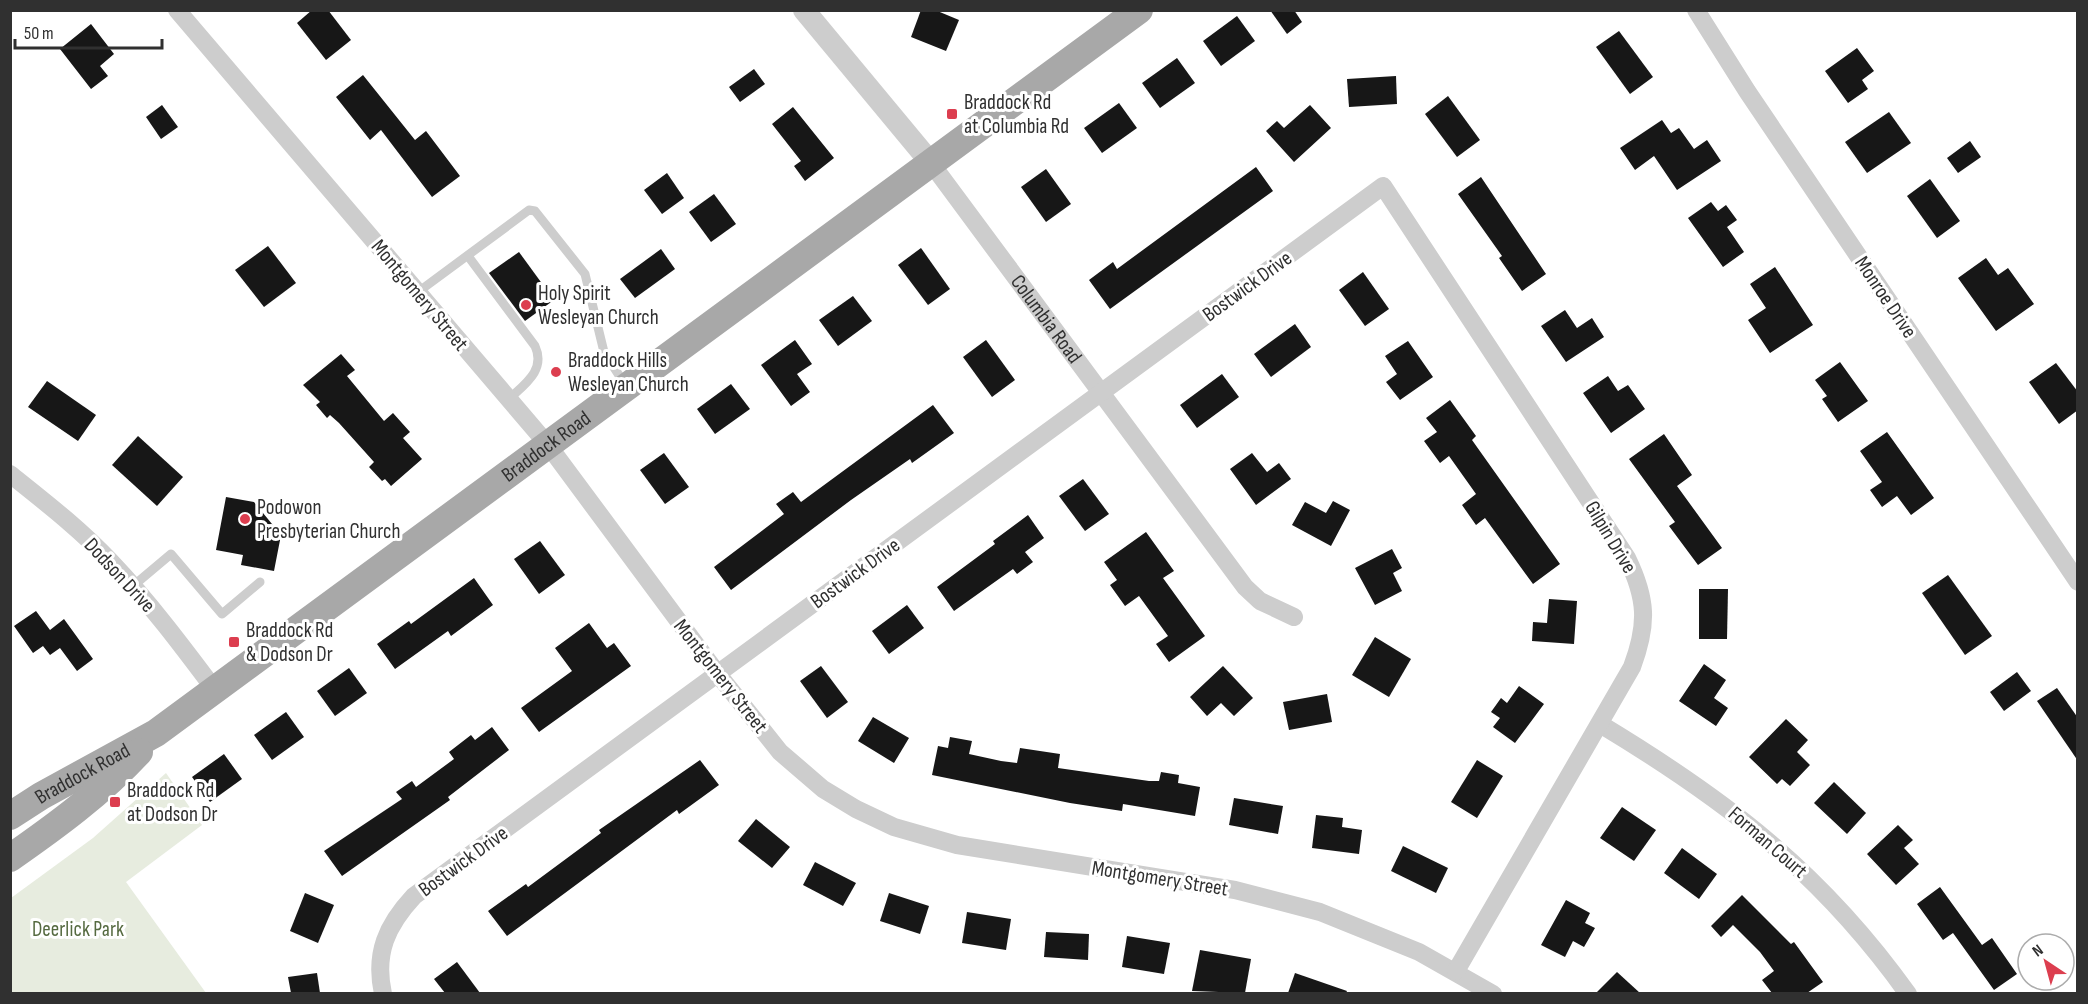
<svg xmlns="http://www.w3.org/2000/svg" width="2088" height="1004" viewBox="0 0 2088 1004" font-family="'Sofia Sans Condensed',sans-serif">
	<style>
		.green { fill: #e7ecdf }
		.building { fill: #171717 }
		.lines { fill: none; stroke-linecap: round; stroke-linejoin: round }
		.service { stroke: #cdcdcd; stroke-width: 9 }
		.minor { stroke: #cdcdcd; stroke-width: 18 }
		.tertiary { stroke: #cdcdcd; stroke-width: 22 }
		.primary { stroke: #a8a8a8; stroke-width: 28 }
		.poi-dot { fill: #dc3e4f; stroke: #fff; stroke-width: 2 }
		.labels { text-anchor: middle; stroke-width: 6; stroke-linejoin: round; paint-order: stroke }
		.poi-label { font-size: 21px; fill: #303030; stroke: #fff; text-anchor: start }
		.street-label { font-size: 21px; fill: #303030; stroke: #fff }
		.park-label { font-size: 21px; fill: #556a40; stroke: #fff }
	</style>
	<rect width="100%" height="100%" fill="#fff"/>
	<polygon class="green" points="166,773 202,825 126,882 206,993 11,993 11,898 93,838"/>
	<g class="building">
		<polygon points="312,10 328,10 351,40 326,60 297,23"/>
		<polygon points="921,10 935,10 959,20 946,51 911,37"/>
		<polygon points="1270,10 1294,10 1302,22 1287,34"/>
		<polygon points="1237,16 1255,41 1221,66 1203,41"/>
		<polygon points="91,24 114,54 100,66 108,76 91,89 60,49"/>
		<polygon points="1619,31 1653,77 1630,94 1596,47"/>
		<polygon points="1857,48 1874,71 1862,80 1868,89 1848,103 1825,71"/>
		<polygon points="1177,58 1195,83 1160,108 1142,83"/>
		<polygon points="754,69 765,84 740,102 729,87"/>
		<polygon points="363,75 415,140 426,131 460,176 432,197 381,130 370,140 336,97"/>
		<polygon points="1396,76 1397,104 1349,107 1347,79"/>
		<polygon points="1448,96 1480,140 1457,157 1425,114"/>
		<polygon points="1119,103 1137,128 1102,153 1084,128"/>
		<polygon points="162,105 178,127 161,139 146,117"/>
		<polygon points="1310,105 1331,128 1294,162 1266,131 1277,121 1284,128"/>
		<polygon points="793,107 834,158 805,181 794,166 801,161 772,124"/>
		<polygon points="1889,112 1911,143 1867,173 1845,142"/>
		<polygon points="1662,120 1671,133 1679,128 1694,149 1707,140 1721,161 1677,190 1654,156 1635,170 1620,148"/>
		<polygon points="1970,141 1981,157 1958,173 1947,158"/>
		<polygon points="1256,167 1273,191 1110,309 1089,280 1113,262 1117,269"/>
		<polygon points="1046,169 1071,204 1046,222 1021,187"/>
		<polygon points="667,173 684,198 662,214 644,190"/>
		<polygon points="1481,177 1546,274 1522,291 1499,258 1502,256 1458,194"/>
		<polygon points="1930,179 1960,221 1937,238 1907,196"/>
		<polygon points="714,194 736,224 711,242 689,212"/>
		<polygon points="1711,202 1718,211 1726,205 1737,220 1727,227 1744,252 1723,267 1688,218"/>
		<polygon points="268,246 296,283 264,307 235,270"/>
		<polygon points="921,248 950,289 928,305 898,265"/>
		<polygon points="661,249 675,269 635,298 620,279"/>
		<polygon points="519,252 554,300 525,321 489,273"/>
		<polygon points="1986,258 1998,275 2008,268 2034,304 1996,331 1958,278"/>
		<polygon points="1775,267 1813,325 1770,353 1748,320 1766,308 1750,284"/>
		<polygon points="1363,272 1389,309 1365,326 1339,290"/>
		<polygon points="853,296 872,321 838,346 819,320"/>
		<polygon points="1565,310 1577,328 1592,318 1604,337 1566,362 1541,326"/>
		<polygon points="1295,324 1311,347 1271,377 1254,354"/>
		<polygon points="795,340 812,364 797,374 810,392 791,406 761,365"/>
		<polygon points="986,340 1015,380 992,397 963,357"/>
		<polygon points="1408,341 1433,377 1400,400 1386,382 1397,374 1385,356"/>
		<polygon points="341,354 355,370 347,376 384,421 393,413 410,432 403,438 422,459 391,486 385,479 382,481 369,467 374,462 339,423 330,415 327,418 316,405 320,402 303,385"/>
		<polygon points="1840,362 1868,401 1838,422 1822,399 1827,396 1815,380"/>
		<polygon points="2056,363 2078,392 2078,410 2059,424 2029,382"/>
		<polygon points="1222,374 1239,397 1197,428 1180,405"/>
		<polygon points="1608,376 1618,391 1628,385 1645,409 1611,433 1583,393"/>
		<polygon points="47,381 96,415 78,441 28,407"/>
		<polygon points="731,384 750,409 715,434 697,409"/>
		<polygon points="1450,400 1476,436 1472,440 1560,564 1533,584 1485,518 1476,525 1462,505 1476,494 1449,456 1440,463 1424,441 1437,432 1426,418"/>
		<polygon points="933,405 954,433 912,463 910,459 851,500 731,590 714,567 784,514 776,504 793,492 801,502"/>
		<polygon points="1887,432 1934,498 1911,515 1897,496 1882,507 1870,490 1882,482 1860,451"/>
		<polygon points="1664,434 1692,475 1677,486 1722,548 1698,565 1669,526 1675,522 1629,459"/>
		<polygon points="138,436 183,477 157,506 112,465"/>
		<polygon points="664,453 689,487 665,504 640,470"/>
		<polygon points="1252,453 1267,472 1279,463 1291,479 1256,505 1230,469"/>
		<polygon points="1083,479 1109,514 1085,531 1059,496"/>
		<polygon points="226,497 254,502 281,535 274,571 241,565 243,555 216,550"/>
		<polygon points="1333,501 1350,510 1331,546 1292,525 1305,502 1326,513"/>
		<polygon points="1028,515 1044,538 1025,552 1033,562 1017,574 1013,569 954,611 937,587 995,544 993,541"/>
		<polygon points="1146,532 1174,571 1163,578 1205,636 1169,662 1156,644 1168,636 1139,596 1125,606 1110,585 1117,580 1104,562"/>
		<polygon points="540,541 565,575 539,594 514,559"/>
		<polygon points="1392,549 1402,568 1393,573 1402,591 1375,605 1355,568"/>
		<polygon points="1948,575 1992,636 1965,655 1922,593"/>
		<polygon points="474,578 493,605 451,636 448,631 395,669 377,644 409,621 411,624"/>
		<polygon points="1699,589 1728,589 1727,639 1699,639"/>
		<polygon points="1549,599 1577,601 1574,644 1532,641 1533,622 1547,623"/>
		<polygon points="907,605 924,628 889,654 872,631"/>
		<polygon points="36,611 50,630 64,619 93,659 77,671 60,648 50,655 43,646 33,653 14,626"/>
		<polygon points="589,623 607,648 614,643 631,666 539,732 521,708 572,671 555,648"/>
		<polygon points="1375,637 1411,659 1389,697 1352,675"/>
		<polygon points="1704,664 1726,680 1714,698 1728,708 1716,726 1679,701"/>
		<polygon points="821,666 848,702 827,718 800,681"/>
		<polygon points="1223,666 1253,698 1234,716 1221,703 1207,716 1190,697"/>
		<polygon points="349,668 367,693 335,716 317,691"/>
		<polygon points="2017,672 2031,691 2004,711 1990,692"/>
		<polygon points="1519,686 1544,704 1515,743 1493,727 1500,718 1491,712 1501,698 1507,703"/>
		<polygon points="2057,688 2078,718 2078,761 2037,701"/>
		<polygon points="1327,694 1332,722 1289,730 1283,702"/>
		<polygon points="286,712 304,737 272,760 254,735"/>
		<polygon points="873,717 909,738 894,763 858,741"/>
		<polygon points="1786,719 1808,740 1797,752 1810,765 1790,786 1782,779 1777,784 1749,757"/>
		<polygon points="492,727 509,750 448,797 450,800 342,876 324,851 402,799 396,792 412,781 416,787 454,759 449,752 471,735 475,740"/>
		<polygon points="950,737 972,741 969,754 1001,761 1017,763 1020,748 1060,754 1058,768 1149,781 1159,781 1161,772 1179,775 1178,783 1200,787 1195,816 1123,804 1122,811 1070,803 932,775 938,746 948,748"/>
		<polygon points="224,754 242,779 210,802 192,777"/>
		<polygon points="700,760 719,785 679,814 677,810 507,936 488,911 526,884 528,887 601,833 599,830"/>
		<polygon points="1477,760 1503,776 1477,818 1451,802"/>
		<polygon points="1834,782 1866,813 1847,834 1814,803"/>
		<polygon points="1234,798 1283,806 1278,834 1229,825"/>
		<polygon points="1622,807 1656,830 1634,861 1600,838"/>
		<polygon points="1316,815 1343,818 1342,827 1362,830 1359,854 1312,848"/>
		<polygon points="756,819 790,847 772,868 738,841"/>
		<polygon points="1898,825 1913,840 1904,848 1919,864 1896,885 1867,854"/>
		<polygon points="1403,846 1448,868 1436,893 1391,871"/>
		<polygon points="1682,848 1717,874 1699,899 1664,873"/>
		<polygon points="815,862 856,883 843,906 803,885"/>
		<polygon points="1940,887 1982,945 1992,938 2017,974 1994,990 1953,933 1943,940 1917,904"/>
		<polygon points="305,893 334,905 318,943 290,931"/>
		<polygon points="889,893 929,906 920,934 880,921"/>
		<polygon points="1742,895 1791,944 1794,942 1823,982 1807,993 1772,993 1762,980 1774,971 1760,952 1733,925 1721,937 1711,926"/>
		<polygon points="1566,900 1590,913 1585,923 1595,928 1584,947 1573,941 1565,957 1541,945"/>
		<polygon points="967,912 1011,919 1006,950 962,943"/>
		<polygon points="1046,932 1089,934 1088,960 1044,957"/>
		<polygon points="1127,936 1170,943 1164,974 1122,967"/>
		<polygon points="1200,950 1251,959 1245,993 1192,991"/>
		<polygon points="457,962 480,993 445,993 434,979"/>
		<polygon points="1617,972 1640,993 1596,993"/>
		<polygon points="317,973 320,993 291,993 288,977"/>
		<polygon points="1295,973 1347,991 1346,993 1288,993"/>
	</g>
	<g class="lines">
		<g class="service">
			<path d="M 468,256 L 535,346 C 546,370 525,384 509,399"/>
			<polyline points="418,292 529,210 535,211 585,274 604,352 624,383"/>
			<polyline points="133,586 171,554 222,614 260,582"/>
		</g>
		<g class="minor">
			<polyline points="177,10 548,445 717,673 780,752 823,789 856,809 894,827 957,845 1235,890 1320,912 1419,952 1493,994"/>
			<polyline points="1696,10 1747,91 2078,582"/>
			<path id="s1" d="M 931,163 L 1245,587 L 1260,601 L 1294,617"/>
			<path d="M 10,474 C 45,502 80,529 111,562 C 149,602 182,646 215,690"/>
			<path d="M 1600,724 C 1726,800 1821,872 1908,994"/>
			<path d="M 383,994 C 374,953 387,925 414,896 L 1383,186 L 1627,558 C 1647,599 1648,624 1632,667 L 1456,971"/>
		</g>
		<polyline class="tertiary" points="804,10 931,163"/>
		<g class="primary">
			<path id="s2" d="M 10,816 L 41,796 L 156,733 L 1139,10"/>
			<path d="M 10,858 C 56,826 101,793 139,752"/>
		</g>
	</g>
	<g class="poi-dot">
		<rect x="946" y="108" width="12" height="12" rx="3"/>
		<circle cx="526" cy="305" r="6"/>
		<circle cx="556" cy="372" r="6"/>
		<circle cx="245" cy="519" r="6"/>
		<rect x="228" y="636" width="12" height="12" rx="3"/>
		<rect x="109" y="796" width="12" height="12" rx="3"/>
	</g>
	<g class="labels">
		<g class="poi-label">
			<text x="964" y="109">Braddock Rd<tspan x="964" dy="24">at Columbia Rd</tspan></text>
			<text x="538" y="300">Holy Spirit<tspan x="538" dy="24">Wesleyan Church</tspan></text>
			<text x="568" y="367">Braddock Hills<tspan x="568" dy="24">Wesleyan Church</tspan></text>
			<text x="257" y="514">Podowon<tspan x="257" dy="24">Presbyterian Church</tspan></text>
			<text x="246" y="637">Braddock Rd<tspan x="246" dy="24">&amp; Dodson Dr</tspan></text>
			<text x="127" y="797">Braddock Rd<tspan x="127" dy="24">at Dodson Dr</tspan></text>
		</g>
		<g class="street-label">
			<text transform="translate(1247 286) rotate(-36)" y="7">Bostwick Drive</text>
			<text transform="translate(420 295) rotate(50)" y="7">Montgomery Street</text>
			<text transform="translate(1886 297) rotate(56)" y="7">Monroe Drive</text>
			<text dy="7" stroke="none"><textPath href="#s1" startOffset="194">Columbia Road</textPath></text>
			<text dy="7" stroke="none"><textPath href="#s2" startOffset="652">Braddock Road</textPath></text>
			<text transform="translate(1611 537) rotate(59)" y="7">Gilpin Drive</text>
			<text transform="translate(855 573) rotate(-36)" y="7">Bostwick Drive</text>
			<text transform="translate(120 575) rotate(47)" y="7">Dodson Drive</text>
			<text transform="translate(721 676) rotate(52)" y="7">Montgomery Street</text>
			<text dy="7" stroke="none"><textPath href="#s2" startOffset="84">Braddock Road</textPath></text>
			<text transform="translate(1768 842) rotate(41)" y="7">Forman Court</text>
			<text transform="translate(463 861) rotate(-36)" y="7">Bostwick Drive</text>
			<text transform="translate(1160 878) rotate(9)" y="7">Montgomery Street</text>
		</g>
		<g class="park-label">
			<text x="78" y="936">Deerlick Park</text>
		</g>
	</g>
	<rect width="2088" height="1004" fill="none" stroke="#303030" stroke-width="24"/>
	<g transform="translate(2046 962) rotate(324)"><circle r="28" fill="#ffffff" stroke="#acacac" stroke-width="1.5"/>
	<path d="M0-4.5L10 22L0 15L-10 22Z" fill="#dc3e4f"/>
	<text y="-9" font-size="16" font-weight="bold" text-anchor="middle" fill="#303030">N</text>
	</g>
	<path d="M15 39v9h147v-9" fill="none" stroke="#303030" stroke-width="3"/>
	<text x="24" y="39" font-size="18" fill="#303030" stroke="#ffffff" stroke-width="4.5" paint-order="stroke">50 m</text>
</svg>
